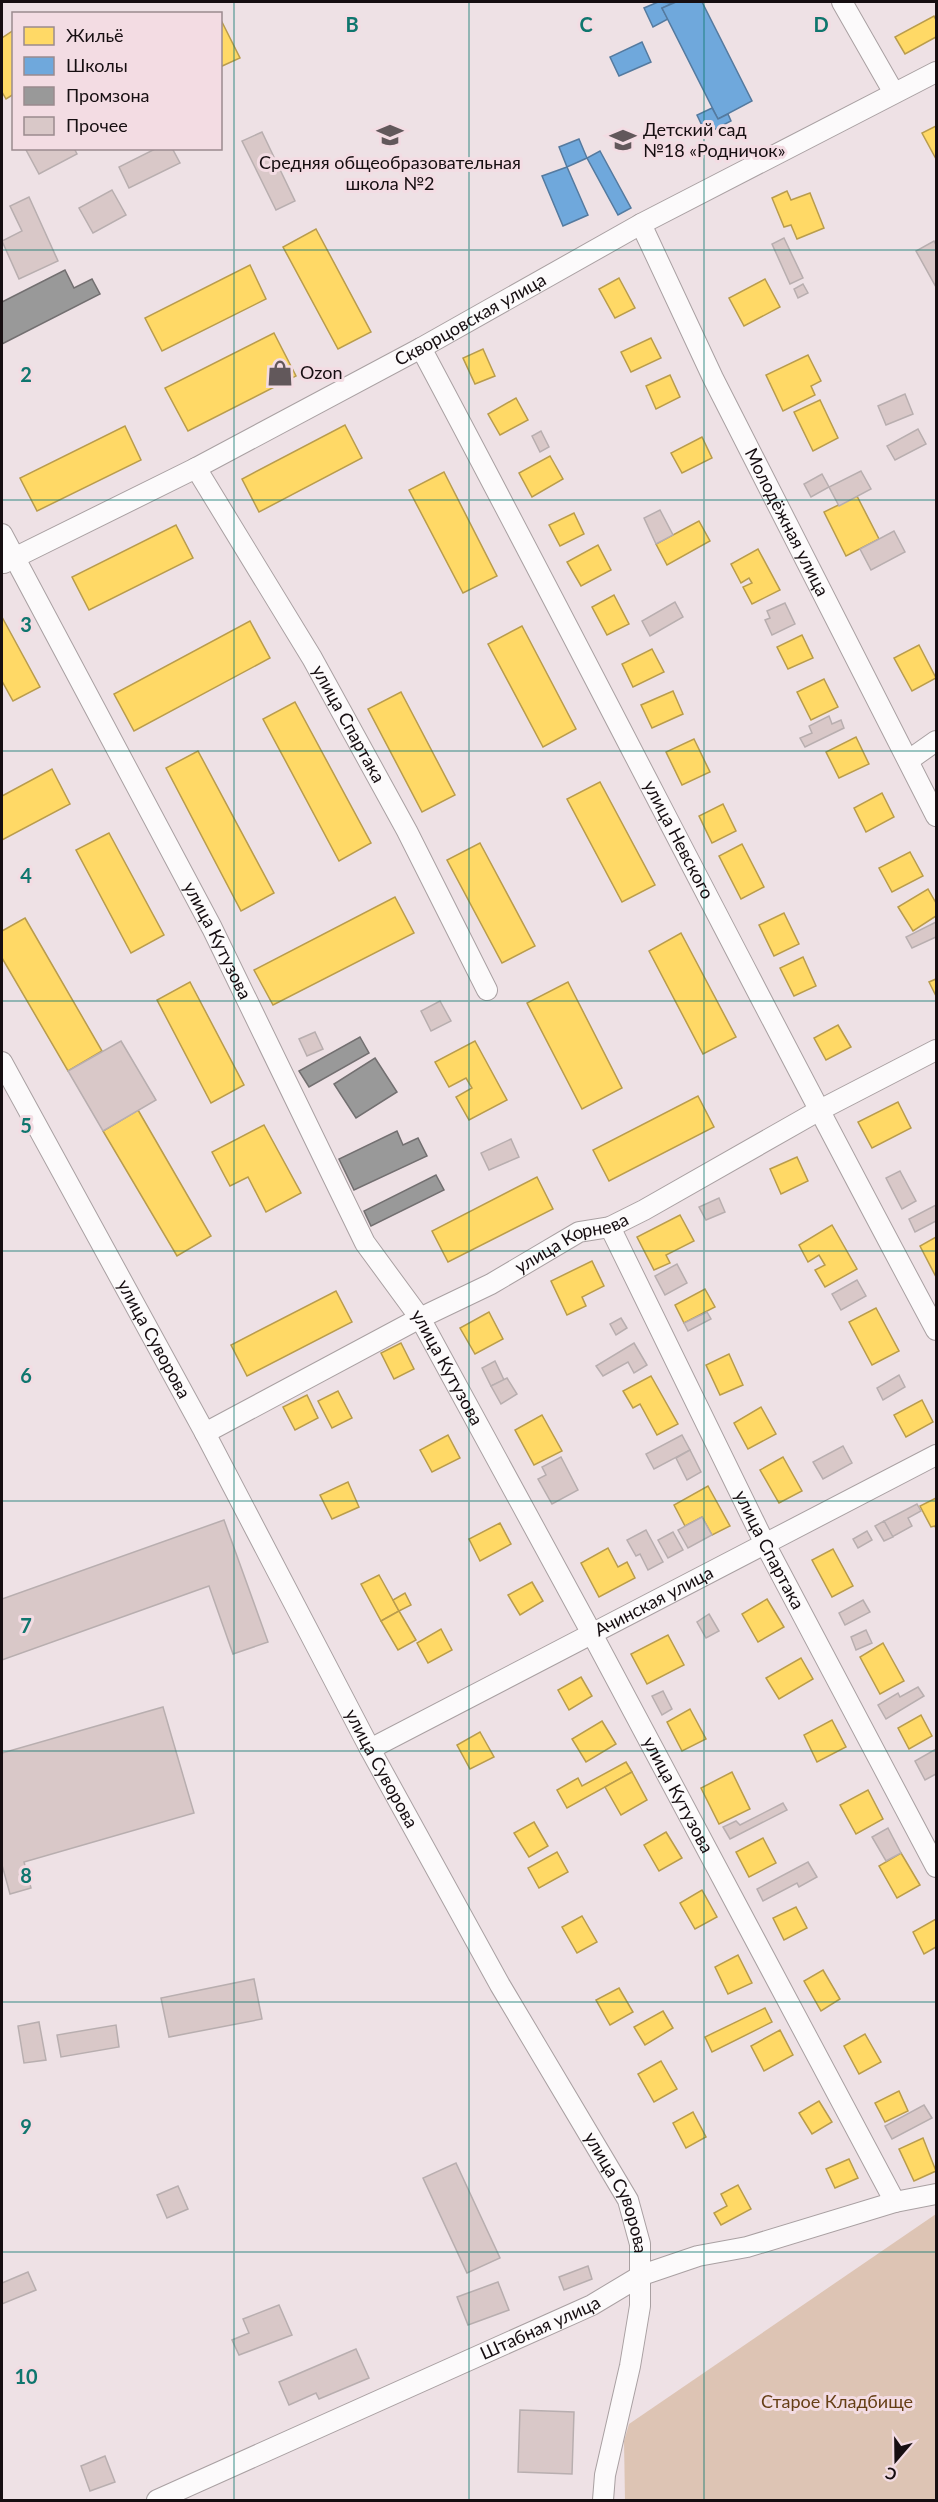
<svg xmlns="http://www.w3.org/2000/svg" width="938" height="2502" viewBox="0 0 938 2502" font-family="Lato,sans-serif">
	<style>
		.green { fill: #ddc4b4 }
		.homes { fill: #ffd966; stroke: #b99c4c; stroke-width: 1.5 }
		.schools { fill: #6fa8dc; stroke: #547a9f; stroke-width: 1.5 }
		.industry { fill: #999; stroke: #726f70; stroke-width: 1.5 }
		.building { fill: #d9c8c8; stroke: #b8aeaf; stroke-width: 1.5 }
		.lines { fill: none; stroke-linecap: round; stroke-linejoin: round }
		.minor-casing { stroke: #a9a0a2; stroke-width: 22 }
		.minor { stroke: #fcfafb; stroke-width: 20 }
		.grid { fill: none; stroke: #0f766e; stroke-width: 1.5; stroke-opacity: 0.55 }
		.labels { text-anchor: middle; stroke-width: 6; stroke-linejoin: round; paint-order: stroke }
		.poi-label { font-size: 18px; fill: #160e11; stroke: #f3dce3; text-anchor: start }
		.street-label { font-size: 18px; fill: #160e11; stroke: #f3dce3 }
		.park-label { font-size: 18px; fill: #663f16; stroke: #f3dce3 }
		.grid-label { font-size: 20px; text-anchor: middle; font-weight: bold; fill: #0f766e; stroke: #f3dce3; stroke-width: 6; stroke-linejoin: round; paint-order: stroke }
	</style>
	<rect width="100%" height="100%" fill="#eee1e5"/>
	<polygon class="green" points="936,2214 936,2500 625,2500 624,2441 629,2424"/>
	<g class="homes">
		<polygon points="934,16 936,20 936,37 905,54 895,37"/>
		<polygon points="220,18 240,58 220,67"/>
		<polygon points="14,30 14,94 6,99 2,92 2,38"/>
		<polygon points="936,126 936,159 922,133"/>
		<polygon points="787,191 791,200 810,193 824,228 797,239 791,225 784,227 772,198"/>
		<polygon points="316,229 371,332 338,349 283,247"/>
		<polygon points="250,265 266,299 162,351 145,318"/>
		<polygon points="619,278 635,308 615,318 599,289"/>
		<polygon points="765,279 780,307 744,326 729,298"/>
		<polygon points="274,333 296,376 188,431 165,388"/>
		<polygon points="651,338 661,358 631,372 621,352"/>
		<polygon points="483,349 495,376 475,384 463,358"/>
		<polygon points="808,355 821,381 811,386 815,395 783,411 766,375"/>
		<polygon points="670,375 680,397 656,409 646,386"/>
		<polygon points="516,398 528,420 500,435 488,414"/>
		<polygon points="820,400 838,438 813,451 794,412"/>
		<polygon points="345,425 362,458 259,512 242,479"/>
		<polygon points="125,426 141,460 37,511 20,478"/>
		<polygon points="702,437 712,458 682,473 671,453"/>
		<polygon points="550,456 563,479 532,497 519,473"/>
		<polygon points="444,472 497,576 463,593 409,490"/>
		<polygon points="857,496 879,539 846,556 824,512"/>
		<polygon points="574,513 584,534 560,546 549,525"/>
		<polygon points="699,521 710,541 667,565 656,544"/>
		<polygon points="176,525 193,558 89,610 72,577"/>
		<polygon points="598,545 611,570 581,586 567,562"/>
		<polygon points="758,549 780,590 752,604 743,587 752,583 749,578 741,583 731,564"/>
		<polygon points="614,595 629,624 607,635 592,607"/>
		<polygon points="2,617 40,687 13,701 2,681"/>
		<polygon points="250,621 270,658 134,731 114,694"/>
		<polygon points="522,626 576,729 543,747 488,644"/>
		<polygon points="802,635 813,658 788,669 777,647"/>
		<polygon points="919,645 936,678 912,691 894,658"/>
		<polygon points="652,649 664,672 633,687 622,664"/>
		<polygon points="824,679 838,707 811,720 797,692"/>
		<polygon points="673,691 683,714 652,728 641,705"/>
		<polygon points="401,692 455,795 422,812 368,709"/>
		<polygon points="295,702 371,843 339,861 263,719"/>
		<polygon points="856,737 869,764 839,778 826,752"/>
		<polygon points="694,739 710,772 682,785 666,752"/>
		<polygon points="198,751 274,893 241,911 166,768"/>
		<polygon points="52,769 70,804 2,840 2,796"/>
		<polygon points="600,782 655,885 622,902 567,799"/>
		<polygon points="882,793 894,817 866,832 854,808"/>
		<polygon points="723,804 736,831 712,843 699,816"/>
		<polygon points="109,833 164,935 131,953 76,850"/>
		<polygon points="480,843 535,946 502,963 447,860"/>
		<polygon points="742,844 764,887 741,899 719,856"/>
		<polygon points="910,852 923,876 892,892 879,868"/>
		<polygon points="928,889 936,903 936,916 913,931 898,907"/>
		<polygon points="395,897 414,933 273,1005 254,970"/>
		<polygon points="784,913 799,944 774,956 759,925"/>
		<polygon points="25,918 102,1051 68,1071 2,958 2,931"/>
		<polygon points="681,933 736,1037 703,1054 649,951"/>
		<polygon points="803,957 816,986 794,996 780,968"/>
		<polygon points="936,979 936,996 929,982"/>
		<polygon points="190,982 244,1085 211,1103 157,1000"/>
		<polygon points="568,982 622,1088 582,1109 527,1003"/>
		<polygon points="838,1025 851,1047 826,1060 814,1038"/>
		<polygon points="475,1041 507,1100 469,1120 456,1097 472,1088 466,1078 449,1087 435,1062"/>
		<polygon points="698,1096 714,1127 609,1181 593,1150"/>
		<polygon points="898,1102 911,1128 872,1148 858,1122"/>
		<polygon points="138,1110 211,1236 177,1256 103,1131"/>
		<polygon points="264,1125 301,1193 266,1212 248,1177 230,1186 212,1152"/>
		<polygon points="797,1157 808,1181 781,1194 770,1169"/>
		<polygon points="537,1177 553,1209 448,1262 432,1231"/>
		<polygon points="680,1215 694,1241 666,1255 670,1263 654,1270 637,1237"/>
		<polygon points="832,1225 857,1269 825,1287 815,1270 825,1265 819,1255 808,1262 799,1245"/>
		<polygon points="936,1237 936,1277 920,1246"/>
		<polygon points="592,1261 604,1286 582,1297 586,1306 567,1315 551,1281"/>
		<polygon points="705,1289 715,1307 684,1323 675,1305"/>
		<polygon points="336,1291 352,1322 247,1376 231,1345"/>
		<polygon points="876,1308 899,1351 872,1365 849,1322"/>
		<polygon points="489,1312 503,1339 475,1354 460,1328"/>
		<polygon points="401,1343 414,1369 394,1379 381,1353"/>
		<polygon points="729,1354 743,1385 720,1395 706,1365"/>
		<polygon points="651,1376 678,1424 657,1435 640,1404 633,1408 623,1391"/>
		<polygon points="338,1391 352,1418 332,1428 318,1401"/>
		<polygon points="307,1395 318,1418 295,1430 283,1407"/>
		<polygon points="922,1400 933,1422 906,1437 894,1415"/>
		<polygon points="761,1407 776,1434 748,1449 734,1423"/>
		<polygon points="542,1415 562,1451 534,1465 515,1430"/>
		<polygon points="448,1435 460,1458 432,1472 420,1450"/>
		<polygon points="783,1457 802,1491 779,1503 760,1470"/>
		<polygon points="348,1482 359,1507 332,1519 320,1495"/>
		<polygon points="708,1486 730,1526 712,1535 702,1517 685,1526 674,1505"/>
		<polygon points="936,1498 936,1529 935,1526 931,1527 920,1506"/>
		<polygon points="500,1523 511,1544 480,1561 469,1539"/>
		<polygon points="608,1548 618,1567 627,1562 635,1578 599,1597 581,1563"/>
		<polygon points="833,1549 853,1586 832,1597 812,1560"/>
		<polygon points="379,1575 399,1611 381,1621 361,1584"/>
		<polygon points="532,1582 543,1601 520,1615 508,1595"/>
		<polygon points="405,1593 411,1605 399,1611 393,1600"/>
		<polygon points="767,1599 784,1627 758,1642 742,1614"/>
		<polygon points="399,1611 416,1640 398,1650 381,1621"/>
		<polygon points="441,1629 452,1650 428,1663 417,1643"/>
		<polygon points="668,1635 684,1665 647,1684 631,1654"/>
		<polygon points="883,1643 904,1681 880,1694 860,1657"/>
		<polygon points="801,1658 813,1679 779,1699 766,1678"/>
		<polygon points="581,1677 592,1696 569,1710 558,1690"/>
		<polygon points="690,1709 706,1739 682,1751 667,1722"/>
		<polygon points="921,1715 932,1736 909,1749 898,1728"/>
		<polygon points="832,1720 846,1747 817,1762 804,1735"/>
		<polygon points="602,1721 616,1744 586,1762 572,1739"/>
		<polygon points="480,1732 494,1757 470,1769 457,1745"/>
		<polygon points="626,1762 632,1772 567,1808 557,1790 578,1778 582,1786"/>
		<polygon points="632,1772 647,1800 621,1815 605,1787"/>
		<polygon points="732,1772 750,1809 719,1824 701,1788"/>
		<polygon points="868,1790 883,1819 856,1834 840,1805"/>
		<polygon points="534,1822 548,1846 529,1857 514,1833"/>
		<polygon points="666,1832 682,1858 659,1871 644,1845"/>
		<polygon points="763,1838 776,1863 749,1877 736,1852"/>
		<polygon points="557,1852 568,1872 539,1888 528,1868"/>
		<polygon points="901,1853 920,1885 897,1898 879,1866"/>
		<polygon points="702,1890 717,1917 695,1929 680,1903"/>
		<polygon points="796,1907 807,1928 784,1940 773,1918"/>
		<polygon points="582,1916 597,1942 577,1953 562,1927"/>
		<polygon points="936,1919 936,1947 924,1954 913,1932"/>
		<polygon points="738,1955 752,1983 728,1994 715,1967"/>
		<polygon points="823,1970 840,1999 821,2011 804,1981"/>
		<polygon points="619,1988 633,2012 610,2025 596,2000"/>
		<polygon points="765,2008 772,2022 712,2052 705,2037"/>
		<polygon points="663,2011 673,2028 645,2045 634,2027"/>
		<polygon points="780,2030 793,2055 764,2071 751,2046"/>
		<polygon points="865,2034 881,2062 859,2074 844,2046"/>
		<polygon points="661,2061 677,2089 654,2102 638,2074"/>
		<polygon points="899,2091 908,2111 885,2122 875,2103"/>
		<polygon points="819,2101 832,2122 812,2134 799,2113"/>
		<polygon points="693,2112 706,2137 686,2148 673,2123"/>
		<polygon points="923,2138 936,2171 914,2181 899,2149"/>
		<polygon points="849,2159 858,2178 835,2188 826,2169"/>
		<polygon points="738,2185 751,2209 721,2225 714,2213 727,2206 721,2194"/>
	</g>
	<g class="schools">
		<polygon points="658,2 673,3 662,8 668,19 653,27 644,8"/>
		<polygon points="676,2 702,2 752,101 718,119 662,8"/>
		<polygon points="642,42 651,62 619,76 610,57"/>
		<polygon points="712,108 718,119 728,114 731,121 706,134 697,115"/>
		<polygon points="579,139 587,158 567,167 559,147"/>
		<polygon points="600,151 631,208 618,215 587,158"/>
		<polygon points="567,167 588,215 563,226 542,176"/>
	</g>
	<g class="industry">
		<polygon points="65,270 74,288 92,279 100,294 2,344 2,302"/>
		<polygon points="360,1037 369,1053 309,1087 299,1071"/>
		<polygon points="375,1058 397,1092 356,1118 334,1084"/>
		<polygon points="397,1131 403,1145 418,1138 427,1156 354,1190 339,1159"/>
		<polygon points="436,1175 444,1190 371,1226 364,1211"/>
	</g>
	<g class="building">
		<polygon points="262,132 295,201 276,210 242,141"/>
		<polygon points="25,148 74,148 77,154 39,174"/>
		<polygon points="157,148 172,148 180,163 129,188 119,167"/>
		<polygon points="112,190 126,215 93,233 79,208"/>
		<polygon points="29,197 58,261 19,279 2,241 22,231 10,206"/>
		<polygon points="784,238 803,278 790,284 772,244"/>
		<polygon points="934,241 936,245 936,287 916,251"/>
		<polygon points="803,284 808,293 798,298 794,289"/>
		<polygon points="905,394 913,414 886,425 878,406"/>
		<polygon points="918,429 926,444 895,460 887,446"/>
		<polygon points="541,431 549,447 540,452 532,436"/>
		<polygon points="861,471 871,489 839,506 829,487"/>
		<polygon points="822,474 829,487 811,497 804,484"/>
		<polygon points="660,510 673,535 656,544 644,518"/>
		<polygon points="894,531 905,552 871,570 860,549"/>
		<polygon points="675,602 683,617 650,636 642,621"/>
		<polygon points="785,603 795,624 772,635 765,620 770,618 767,611"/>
		<polygon points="829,716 832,724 841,720 844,728 805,747 800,738 812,733 809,726"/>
		<polygon points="936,922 936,937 912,948 906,937"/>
		<polygon points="440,1001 451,1021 431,1031 421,1011"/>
		<polygon points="315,1032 323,1049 307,1056 299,1039"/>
		<polygon points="121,1041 156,1100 103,1131 68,1071"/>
		<polygon points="511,1139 519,1157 489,1170 481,1153"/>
		<polygon points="900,1171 916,1201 902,1209 886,1178"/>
		<polygon points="719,1198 725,1212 706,1220 699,1207"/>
		<polygon points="936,1205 936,1221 915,1232 909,1219"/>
		<polygon points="677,1264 687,1283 665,1295 655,1276"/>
		<polygon points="857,1280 866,1296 841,1310 832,1294"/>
		<polygon points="707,1312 711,1319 688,1331 684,1323"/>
		<polygon points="621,1318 627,1328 616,1335 610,1324"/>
		<polygon points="634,1343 647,1365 634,1373 628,1362 603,1376 596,1366"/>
		<polygon points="495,1361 504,1380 491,1386 482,1368"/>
		<polygon points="899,1375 905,1387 883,1400 877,1388"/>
		<polygon points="507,1378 517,1394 501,1404 491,1386"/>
		<polygon points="682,1435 690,1450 654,1469 646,1454"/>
		<polygon points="843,1446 852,1463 823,1479 813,1462"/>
		<polygon points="690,1450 701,1472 687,1480 676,1458"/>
		<polygon points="561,1457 578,1490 552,1504 538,1479 546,1475 542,1467"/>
		<polygon points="917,1504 921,1511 908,1518 912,1526 892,1537 884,1521"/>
		<polygon points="702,1517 712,1535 688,1548 678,1530"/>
		<polygon points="224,1520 268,1642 233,1654 209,1586 2,1660 2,1599"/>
		<polygon points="884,1521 893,1537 884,1541 875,1526"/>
		<polygon points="646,1530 663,1562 648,1570 640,1554 636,1556 627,1540"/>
		<polygon points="867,1531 872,1540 858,1548 853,1539"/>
		<polygon points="673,1532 683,1550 668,1558 658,1540"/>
		<polygon points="863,1600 870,1612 845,1625 839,1613"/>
		<polygon points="709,1614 719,1631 706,1638 697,1622"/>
		<polygon points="866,1630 872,1643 856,1650 851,1637"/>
		<polygon points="918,1687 924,1696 886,1719 878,1705 898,1693 900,1697"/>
		<polygon points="663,1691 672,1709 662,1715 652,1696"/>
		<polygon points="163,1707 194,1813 24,1862 31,1888 10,1894 2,1865 2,1753"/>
		<polygon points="936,1749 936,1774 925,1780 915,1761"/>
		<polygon points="783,1803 787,1810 730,1839 723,1827 736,1821 740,1825"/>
		<polygon points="888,1828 901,1853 886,1861 872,1837"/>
		<polygon points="808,1862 817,1877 799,1887 797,1883 763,1901 757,1889"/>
		<polygon points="254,1979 262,2019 169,2037 161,1998"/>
		<polygon points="39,2022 46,2060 24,2063 18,2026"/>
		<polygon points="116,2025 119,2047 61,2057 57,2035"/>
		<polygon points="924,2105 932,2118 892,2139 885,2126"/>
		<polygon points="456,2163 500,2258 467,2273 423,2178"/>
		<polygon points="178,2186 188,2209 167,2218 157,2195"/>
		<polygon points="588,2266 592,2279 564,2290 559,2277"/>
		<polygon points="28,2272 36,2290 2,2304 2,2283"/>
		<polygon points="498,2282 509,2310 468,2325 457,2297"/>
		<polygon points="279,2305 292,2335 239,2355 232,2340 249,2333 243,2319"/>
		<polygon points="356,2349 369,2378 319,2399 316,2393 289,2405 279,2382"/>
		<polygon points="520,2410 574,2412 572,2474 518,2472"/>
		<polygon points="105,2456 115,2482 90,2491 81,2466"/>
	</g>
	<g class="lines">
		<g class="minor-casing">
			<g id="minor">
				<polyline points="842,2 894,93"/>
				<path id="s1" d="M 641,224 L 713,378 L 936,816"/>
				<path id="s2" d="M 421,348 C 595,674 761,1005 936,1330"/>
				<path id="s3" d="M 196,468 L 312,658 L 407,831 L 487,990"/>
				<path id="s4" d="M 2,534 L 212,928 L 365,1243 L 420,1318 L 591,1632 L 895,2202"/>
				<path id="s5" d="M 4,563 L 196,468 L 421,348 L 641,224 L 936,72"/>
				<polyline points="909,760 936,741"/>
				<path id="s6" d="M 2,1062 L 205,1433 L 370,1749 L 500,1985 L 628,2200 L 640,2244 L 640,2306 L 630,2366 L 605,2475 L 603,2500"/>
				<path id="s7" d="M 610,1227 L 765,1544 L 936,1867"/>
				<path id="s8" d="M 205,1433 L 420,1318 L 491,1284 L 579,1232 L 610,1227 L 644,1210 L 818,1111 L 936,1050"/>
				<path id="s9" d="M 370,1749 L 936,1455"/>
				<path id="s10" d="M 157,2500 L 592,2305 L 642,2275 L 698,2256 L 747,2247 L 895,2202 L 936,2194"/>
			</g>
		</g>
		<use href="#minor" class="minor"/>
	</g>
	<path class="grid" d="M 234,2 L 234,2500M 469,2 L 469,2500M 704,2 L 704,2500M 2,250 L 936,250M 2,500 L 936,500M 2,751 L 936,751M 2,1001 L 936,1001M 2,1251 L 936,1251M 2,1501 L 936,1501M 2,1751 L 936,1751M 2,2002 L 936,2002M 2,2252 L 936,2252"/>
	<defs>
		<g id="school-bare" transform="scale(2.07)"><path d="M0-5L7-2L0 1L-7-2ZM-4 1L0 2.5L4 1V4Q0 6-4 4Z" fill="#62585b" stroke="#f3dce3" stroke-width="2.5" paint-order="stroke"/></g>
		<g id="shop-bare" transform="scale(2.07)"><path d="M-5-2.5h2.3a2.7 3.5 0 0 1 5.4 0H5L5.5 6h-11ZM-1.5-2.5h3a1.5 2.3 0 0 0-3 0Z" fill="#62585b" stroke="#f3dce3" stroke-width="2.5" paint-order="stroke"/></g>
	</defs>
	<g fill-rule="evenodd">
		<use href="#school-bare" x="390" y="135"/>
		<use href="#school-bare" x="623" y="140"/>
		<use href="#shop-bare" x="280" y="373"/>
	</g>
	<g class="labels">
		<g class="poi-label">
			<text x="643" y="136">Детский сад<tspan x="643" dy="21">№18 «Родничок»</tspan></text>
			<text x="390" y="169" text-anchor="middle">Средняя общеобразовательная<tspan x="390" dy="21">школа №2</tspan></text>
			<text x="300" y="379">Ozon</text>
		</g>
		<g class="street-label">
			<text dy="6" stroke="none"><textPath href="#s5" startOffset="526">Скворцовская улица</textPath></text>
			<text dy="6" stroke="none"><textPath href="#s1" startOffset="332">Молодёжная улица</textPath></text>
			<text dy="6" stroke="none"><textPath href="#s3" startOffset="298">улица Спартака</textPath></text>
			<text dy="6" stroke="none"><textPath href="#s2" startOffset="555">улица Невского</textPath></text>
			<text dy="6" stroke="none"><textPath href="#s4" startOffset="460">улица Кутузова</textPath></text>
			<text dy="6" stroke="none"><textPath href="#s8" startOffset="414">улица Корнева</textPath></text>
			<text dy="6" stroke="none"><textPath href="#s6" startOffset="316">улица Суворова</textPath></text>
			<text dy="6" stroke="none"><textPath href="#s4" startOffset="946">улица Кутузова</textPath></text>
			<text dy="6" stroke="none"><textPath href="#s7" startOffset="360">улица Спартака</textPath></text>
			<text dy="6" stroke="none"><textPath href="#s9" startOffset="320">Ачинская улица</textPath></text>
			<text dy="6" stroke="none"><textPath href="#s6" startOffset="802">улица Суворова</textPath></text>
			<text dy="6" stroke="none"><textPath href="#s4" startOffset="1432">улица Кутузова</textPath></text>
			<text dy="6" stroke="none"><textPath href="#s6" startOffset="1288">улица Суворова</textPath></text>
			<text dy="6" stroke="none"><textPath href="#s10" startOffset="420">Штабная улица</textPath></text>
		</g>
		<g class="park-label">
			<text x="837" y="2408">Старое Кладбище</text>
		</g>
	</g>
	<g class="grid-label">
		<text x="352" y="32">B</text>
		<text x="586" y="32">C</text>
		<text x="821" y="32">D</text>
		<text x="26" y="382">2</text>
		<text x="26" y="632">3</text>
		<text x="26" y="883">4</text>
		<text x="26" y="1133">5</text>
		<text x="26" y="1383">6</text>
		<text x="26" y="1633">7</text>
		<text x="26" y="1883">8</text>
		<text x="26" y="2134">9</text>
		<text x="26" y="2384">10</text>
	</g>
	<rect width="938" height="2502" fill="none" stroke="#160e11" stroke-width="6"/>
	<rect x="12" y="12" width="210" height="138" fill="#f3dce3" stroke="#9b8a8f" stroke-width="1.5"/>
	<rect x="24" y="27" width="30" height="18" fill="#ffd966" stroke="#9b8a8f" stroke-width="1.5"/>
	<text x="66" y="42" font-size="18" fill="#160e11">Жильё</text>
	<rect x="24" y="57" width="30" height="18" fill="#6fa8dc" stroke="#9b8a8f" stroke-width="1.5"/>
	<text x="66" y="72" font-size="18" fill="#160e11">Школы</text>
	<rect x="24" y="87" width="30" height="18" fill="#999999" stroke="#9b8a8f" stroke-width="1.5"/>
	<text x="66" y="102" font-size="18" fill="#160e11">Промзона</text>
	<rect x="24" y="117" width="30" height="18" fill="#d9c8c8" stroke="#9b8a8f" stroke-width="1.5"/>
	<text x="66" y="132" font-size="18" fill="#160e11">Прочее</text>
	<g transform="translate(896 2460) rotate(200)" stroke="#f3dce3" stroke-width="4.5" paint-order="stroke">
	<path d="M0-4.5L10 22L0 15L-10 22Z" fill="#160e11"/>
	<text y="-9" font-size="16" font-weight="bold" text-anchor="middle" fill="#160e11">С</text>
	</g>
</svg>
